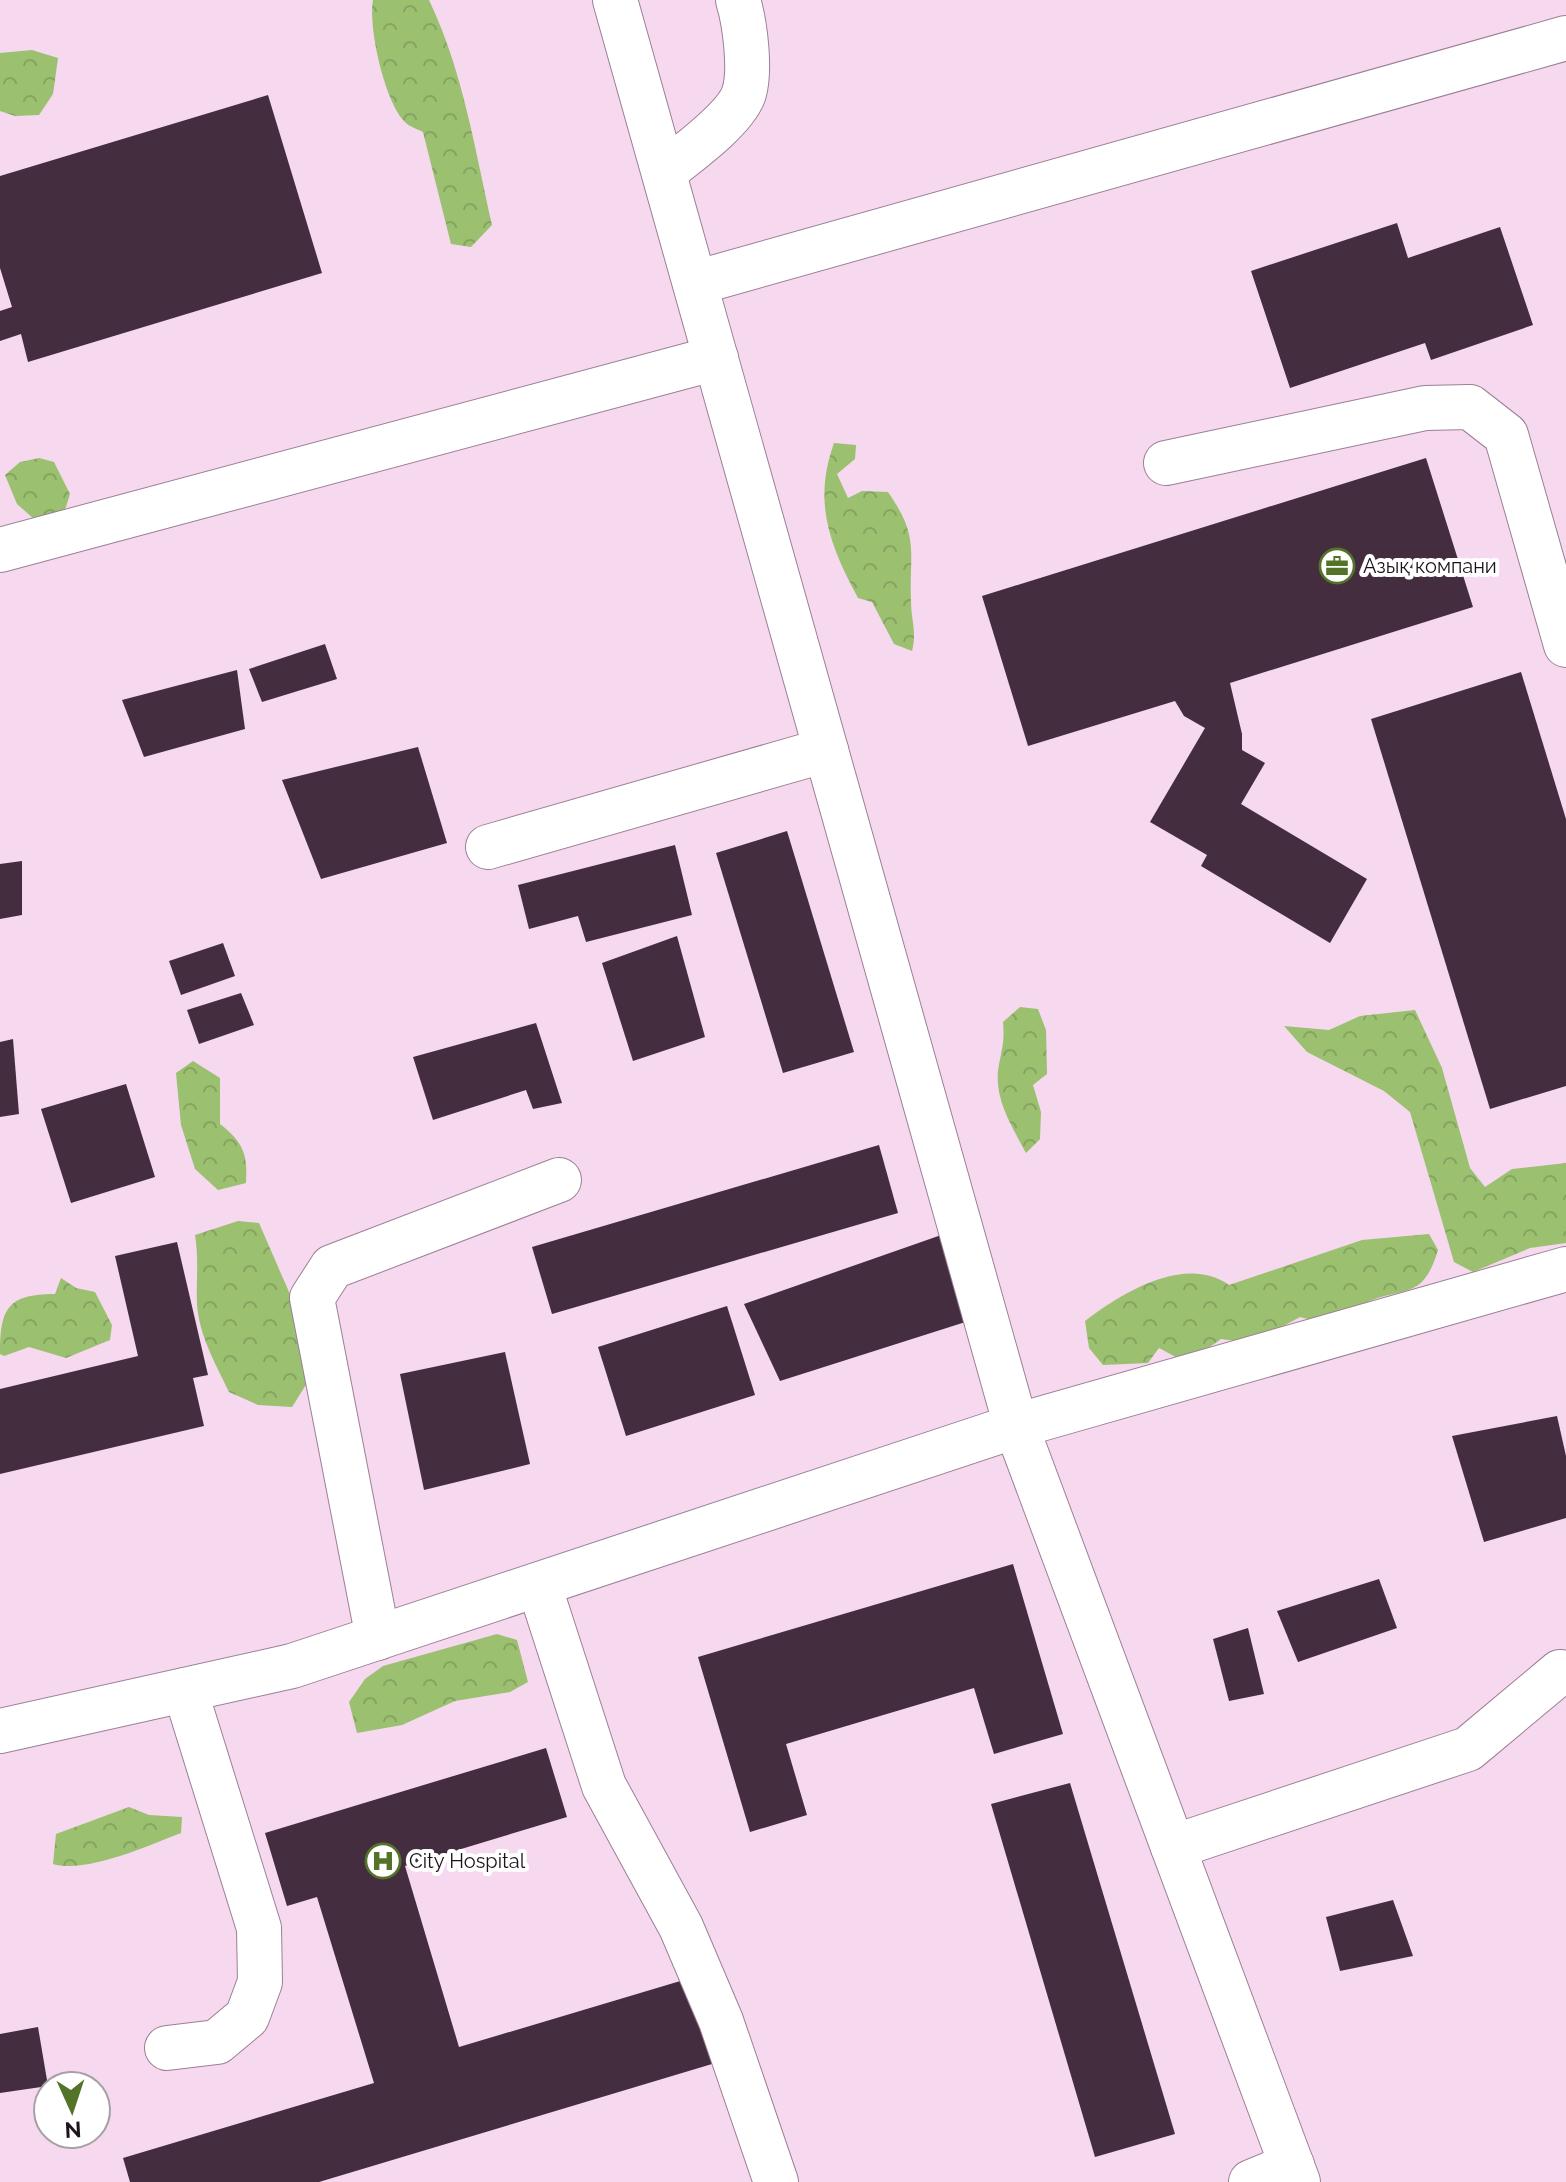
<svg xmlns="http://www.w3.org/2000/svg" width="1566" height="2182" viewBox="0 0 1566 2182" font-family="Raleway,sans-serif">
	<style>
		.forest { fill: url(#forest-crowns) }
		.building { fill: #442d3f }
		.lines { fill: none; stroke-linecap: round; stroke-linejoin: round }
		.minor-casing { stroke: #9b8095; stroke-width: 46 }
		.minor { stroke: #fff; stroke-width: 44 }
		.labels { text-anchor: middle; stroke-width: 8; stroke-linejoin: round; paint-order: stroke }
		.poi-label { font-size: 20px; fill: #1e131b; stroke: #fff; text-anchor: start }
	</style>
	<defs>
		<pattern id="forest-crowns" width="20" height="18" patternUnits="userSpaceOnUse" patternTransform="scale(2)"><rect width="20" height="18" fill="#9ac070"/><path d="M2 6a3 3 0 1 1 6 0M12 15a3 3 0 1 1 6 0" fill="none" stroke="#84a460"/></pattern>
	</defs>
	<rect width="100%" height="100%" fill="#f6d8ef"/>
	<g class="forest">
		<path d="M 373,0 L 429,0 C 463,71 475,150 492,225 L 471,247 L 451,244 L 423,132 C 418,129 410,127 406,123 C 385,104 368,27 373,0 Z"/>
		<polygon points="32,50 58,58 53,94 39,115 15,116 0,111 0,53"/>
		<path d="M 834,443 L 856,445 L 855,459 L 837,474 L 848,498 L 862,491 L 888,492 C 920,538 909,550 911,601 C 911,620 917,632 912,651 L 894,644 L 872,602 L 858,598 C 829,544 813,502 834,443 Z"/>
		<polygon points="39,458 54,462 70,494 65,510 34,519 17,504 5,475 20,462"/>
		<path d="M 1020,1007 L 1038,1009 L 1046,1030 L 1047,1074 L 1033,1085 L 1041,1112 L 1040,1139 L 1026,1153 C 1013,1128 995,1101 998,1071 C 1001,1050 1005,1045 1003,1022 Z"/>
		<polygon points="1415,1010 1442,1068 1470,1168 1485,1187 1512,1169 1566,1163 1566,1243 1530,1248 1473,1272 1454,1262 1410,1112 1384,1091 1307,1052 1284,1026 1329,1030 1360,1016"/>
		<path d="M 193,1061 L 220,1078 L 220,1124 C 243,1142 248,1154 246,1183 L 218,1190 L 195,1169 L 181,1125 L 176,1073 Z"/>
		<path d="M 238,1221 L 259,1223 L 299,1315 L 309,1380 L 292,1407 L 258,1405 L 229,1392 C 216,1364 199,1336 197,1304 C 196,1280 199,1259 195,1235 Z"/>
		<path d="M 1429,1234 L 1438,1250 C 1423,1300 1406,1286 1367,1302 C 1353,1308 1340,1317 1327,1324 L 1300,1317 L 1252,1343 L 1221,1339 L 1187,1363 L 1159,1348 L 1148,1363 L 1103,1365 L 1089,1348 L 1085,1321 C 1122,1293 1185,1254 1229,1285 L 1362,1240 Z"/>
		<path d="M 61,1278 L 76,1288 L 95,1292 L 112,1325 L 110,1340 L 66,1358 L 29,1347 L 4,1356 L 0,1354 C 0,1309 7,1294 55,1294 Z"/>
		<polygon points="497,1634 517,1640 528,1682 510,1692 455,1701 402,1725 357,1733 349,1702 365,1679 383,1666"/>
		<path d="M 129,1807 L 149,1815 L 182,1817 L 181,1833 C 150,1845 85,1874 53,1864 L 56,1834 Z"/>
	</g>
	<g class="building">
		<polygon points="268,95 322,273 28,362 21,334 0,341 0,311 12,307 0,268 0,176"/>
		<polygon points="1397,223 1408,258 1500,227 1533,325 1431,360 1425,343 1290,388 1251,271"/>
		<polygon points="1426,458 1473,607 1230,683 1242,734 1242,750 1265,763 1241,804 1367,879 1330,943 1201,866 1207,855 1150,822 1205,728 1184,716 1175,701 1028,746 982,596"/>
		<polygon points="325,644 337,679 262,702 249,669"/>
		<polygon points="237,670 245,729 144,757 122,700"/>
		<polygon points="1521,672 1566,819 1566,1086 1490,1109 1371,719"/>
		<polygon points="418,747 447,843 321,879 282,780"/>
		<polygon points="787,831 854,1052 783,1073 716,853"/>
		<polygon points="675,845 692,915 586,942 578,916 529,929 518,885"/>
		<polygon points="22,861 22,915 0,919 0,864"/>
		<polygon points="677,936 705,1037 633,1061 602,963"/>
		<polygon points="223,943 235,976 181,995 169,961"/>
		<polygon points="241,993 254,1025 199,1044 187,1010"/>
		<polygon points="536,1023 562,1103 533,1109 526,1090 433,1120 413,1057"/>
		<polygon points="13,1039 19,1114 0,1117 0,1042"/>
		<polygon points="126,1084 155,1177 71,1203 41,1109"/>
		<polygon points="879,1145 898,1213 552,1314 532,1247"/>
		<polygon points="947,1233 978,1318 780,1381 744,1304"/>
		<polygon points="177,1242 208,1375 193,1378 204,1426 0,1474 0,1389 138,1356 115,1256"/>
		<polygon points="727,1306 755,1395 626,1436 598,1347"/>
		<polygon points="505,1352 530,1464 424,1490 400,1374"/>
		<polygon points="1557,1416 1566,1456 1566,1518 1484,1542 1452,1436"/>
		<polygon points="1013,1564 1063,1734 994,1754 974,1688 786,1744 807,1815 750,1832 698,1657"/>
		<polygon points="1379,1579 1397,1628 1298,1662 1277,1611"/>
		<polygon points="1248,1628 1264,1694 1229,1701 1213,1639"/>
		<polygon points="546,1748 567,1817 405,1866 459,2047 687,1979 712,2064 319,2182 130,2182 123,2158 374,2083 317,1897 287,1906 265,1833"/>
		<polygon points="1070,1783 1175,2134 1095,2157 991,1804"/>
		<polygon points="1393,1900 1413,1956 1340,1971 1326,1917"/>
		<polygon points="38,2027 48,2086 0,2093 0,2034"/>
	</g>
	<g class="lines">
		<g class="minor-casing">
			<g id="minor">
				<polyline points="615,0 1016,1426 1298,2182"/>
				<path d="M 664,172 C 685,155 736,119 744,93 C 751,70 745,23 738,0"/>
				<polyline points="695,283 1566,38"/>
				<polyline points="1166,463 1425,408 1470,407 1506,435 1566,645"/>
				<polyline points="0,550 716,358"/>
				<polyline points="488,847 826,750"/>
				<polyline points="539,1585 604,1786 681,1927 721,2021 776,2182"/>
				<polyline points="378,1638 312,1298 332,1267 559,1180"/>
				<polyline points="0,1731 292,1666 1016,1426 1566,1269"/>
				<polyline points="1173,1847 1468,1749 1560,1672"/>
				<polyline points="167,2048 217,2042 247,2017 260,1982 259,1928 185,1690"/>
				<polyline points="1251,2182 1292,2165"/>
			</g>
		</g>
		<use href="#minor" class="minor"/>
	</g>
	<defs>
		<g id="office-ring" transform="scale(1.8)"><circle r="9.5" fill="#fff" stroke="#537329" stroke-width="1.5"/><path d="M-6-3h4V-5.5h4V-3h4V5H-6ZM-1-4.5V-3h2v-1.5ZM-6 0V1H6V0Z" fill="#537329"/></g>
		<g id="hospital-ring" transform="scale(1.8)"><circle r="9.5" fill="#fff" stroke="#537329" stroke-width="1.5"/><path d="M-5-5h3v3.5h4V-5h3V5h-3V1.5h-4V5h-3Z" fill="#537329"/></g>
	</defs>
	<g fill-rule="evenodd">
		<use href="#office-ring" x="1337" y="566"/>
		<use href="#hospital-ring" x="383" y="1861"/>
	</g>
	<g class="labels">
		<g class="poi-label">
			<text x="1363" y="573">Азық компани</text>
			<text x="409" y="1868">City Hospital</text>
		</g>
	</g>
	<g transform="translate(72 2110) rotate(177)"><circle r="38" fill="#ffffff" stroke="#a5a1a4" stroke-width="2"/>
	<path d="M0-6L14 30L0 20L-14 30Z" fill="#537329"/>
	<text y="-12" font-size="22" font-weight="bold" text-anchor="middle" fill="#1e131b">N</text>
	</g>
</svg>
